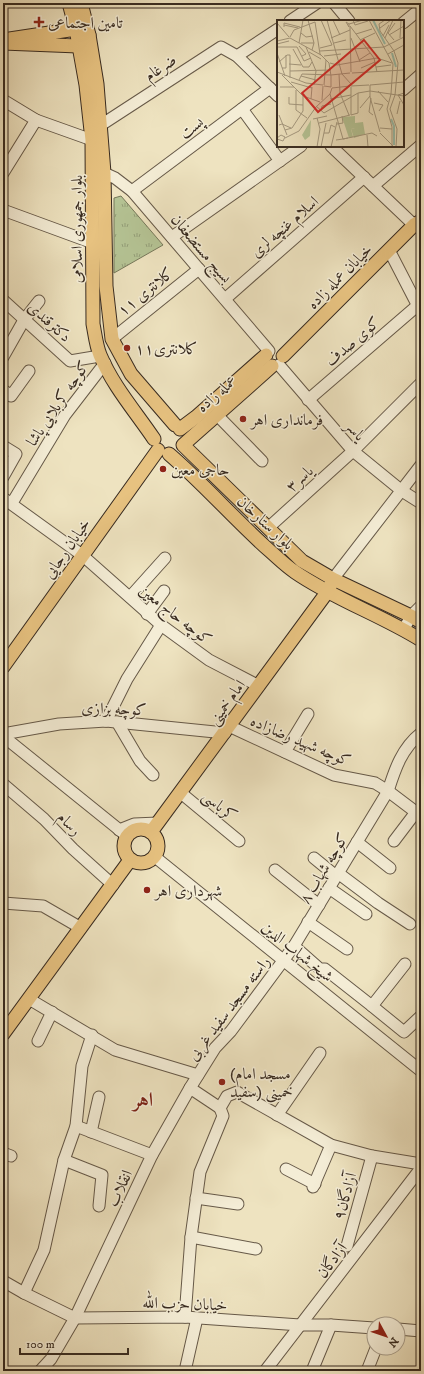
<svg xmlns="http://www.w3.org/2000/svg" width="424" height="1374" viewBox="0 0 424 1374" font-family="'IM FELL DW Pica',Amiri,serif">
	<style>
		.park { fill: url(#park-tufts); stroke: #76785a }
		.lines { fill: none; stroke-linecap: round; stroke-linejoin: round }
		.minor-casing { stroke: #665948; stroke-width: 13 }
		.major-casing { stroke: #382b20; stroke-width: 15 }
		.minor { stroke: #f4edd6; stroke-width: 11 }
		.major { stroke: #e7c280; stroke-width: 13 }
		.poi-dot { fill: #8f2418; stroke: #f4edd6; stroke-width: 1.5 }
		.labels { text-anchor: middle; stroke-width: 3; stroke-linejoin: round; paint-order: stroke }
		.poi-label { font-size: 16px; fill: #382b20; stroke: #f4edd6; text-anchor: start }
		.street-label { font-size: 16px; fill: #382b20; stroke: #f4edd6 }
		.district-label { font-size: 20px; font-weight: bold; fill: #7a1f14; stroke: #f4edd6 }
		.inset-river { fill: none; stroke: #9bbfac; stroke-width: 2 }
		.inset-road { fill: none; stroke: #a59980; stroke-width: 1 }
		.view { fill: #d62828; fill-opacity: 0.15; stroke: #d62828; stroke-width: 2 }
		.inset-edge { fill: none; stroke: #382b20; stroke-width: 2 }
	</style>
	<defs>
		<pattern id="park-tufts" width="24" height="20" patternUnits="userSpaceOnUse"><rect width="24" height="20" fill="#b5c495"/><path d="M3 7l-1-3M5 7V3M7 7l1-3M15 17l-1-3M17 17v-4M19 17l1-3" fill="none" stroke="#949f79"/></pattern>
	</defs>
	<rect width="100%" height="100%" fill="#eee3c0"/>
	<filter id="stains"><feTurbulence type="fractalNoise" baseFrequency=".005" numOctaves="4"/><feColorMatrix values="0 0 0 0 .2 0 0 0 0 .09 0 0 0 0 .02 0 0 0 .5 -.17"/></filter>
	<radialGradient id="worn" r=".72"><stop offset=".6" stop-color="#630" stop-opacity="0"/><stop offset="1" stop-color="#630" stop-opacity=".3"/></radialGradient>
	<polygon class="park" points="121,196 163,245 114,273 114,198"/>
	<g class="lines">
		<g class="minor-casing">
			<g id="minor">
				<polyline points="334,3 349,21"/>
				<polyline points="290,21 317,3"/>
				<polyline points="403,23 419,10"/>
				<polyline points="237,56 278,29"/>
				<polyline points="403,90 421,74"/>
				<polyline points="3,100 36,120 3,173"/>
				<polyline points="242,109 280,161"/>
				<polyline points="36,120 92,140"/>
				<polyline points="101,125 221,47 237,56 278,96"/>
				<polyline points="331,146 414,225"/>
				<polyline points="104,173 115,178 132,191 269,351"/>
				<polyline points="373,186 421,145"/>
				<polyline points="132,191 270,88"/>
				<polyline points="3,210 93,243"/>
				<polyline points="172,237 301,146"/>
				<polyline points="389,250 421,312"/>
				<polyline points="225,299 364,177"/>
				<polyline points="3,300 70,361 100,356"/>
				<polyline points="112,339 199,269"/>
				<polyline points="3,357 24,320 39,301"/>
				<polyline points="279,365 353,451 402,491 421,503"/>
				<polyline points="3,390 11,396 29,371"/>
				<polyline points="308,400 417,306"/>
				<polyline points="217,415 262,461"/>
				<polyline points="3,446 16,454 3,477"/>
				<polyline points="3,498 82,555 161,625 209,660 259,686"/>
				<polyline points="12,503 65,415 105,363"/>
				<polyline points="268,528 353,451 421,383"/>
				<polyline points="333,579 421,465"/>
				<polyline points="130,597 165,558"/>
				<polyline points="147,614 164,591"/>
				<polyline points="404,629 411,616 421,606"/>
				<polyline points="106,721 127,679 161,625"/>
				<polyline points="117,722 140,761 153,775"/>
				<polyline points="229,726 334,775 375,783 388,791 421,816"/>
				<polyline points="3,734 59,724 106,721 225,733"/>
				<polyline points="3,736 127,836"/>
				<polyline points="285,752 308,714"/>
				<polyline points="3,784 44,819 73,849 113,885"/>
				<polyline points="181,793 239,841"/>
				<polyline points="119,830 134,824 158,823"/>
				<polyline points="394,841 416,812"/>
				<polyline points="357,842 390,868"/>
				<polyline points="155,857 421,1071"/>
				<polyline points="314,858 336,876"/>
				<polyline points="275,870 319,905"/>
				<polyline points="338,873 378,903 410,924"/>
				<polyline points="329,888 366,914"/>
				<polyline points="3,903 43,906 81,928"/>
				<polyline points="308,922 347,949"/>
				<polyline points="294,946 320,969 325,969 372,1006 405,964"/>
				<polyline points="29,999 115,1050 198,1075"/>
				<polyline points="372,1006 404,1032 421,1016"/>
				<polyline points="38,1041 52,1012"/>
				<polyline points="190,1088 220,1108 227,1096 237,1092 331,1145 372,1156 421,1164"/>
				<polyline points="277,1115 320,1053"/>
				<polyline points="76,1126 152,1155"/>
				<polyline points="91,1132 99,1097"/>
				<polyline points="3,1153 11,1156"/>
				<polyline points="64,1160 102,1175 99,1206"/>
				<polyline points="286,1169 315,1184"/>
				<polyline points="313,1187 331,1145"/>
				<polyline points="196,1198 238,1204"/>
				<polyline points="191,1237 256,1249"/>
				<polyline points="347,1246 372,1156"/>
				<polyline points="3,1281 24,1293 75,1318 185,1317 300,1325 331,1325 374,1328"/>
				<polyline points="24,1293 44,1250 64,1160 76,1126 82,1066 92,1035"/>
				<polyline points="185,1317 191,1237 200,1172 223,1116 220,1108"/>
				<polyline points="398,1329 421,1331"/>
				<path d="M 40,1371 L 51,1359 L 75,1318 L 152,1155 L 190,1088 L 215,1048 L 231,1031 L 294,946 L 388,791 C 395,769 402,748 421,733"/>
				<polyline points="185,1371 197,1318"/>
				<polyline points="265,1371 421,1168"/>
				<polyline points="312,1371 331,1325"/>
				<polyline points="367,1371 376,1348"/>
			</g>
		</g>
		<g class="major-casing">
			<g id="major">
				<path d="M 69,3 L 76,29 L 86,85 L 92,140 L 93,324 C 95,334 96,345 100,355 C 113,386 135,411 154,439"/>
				<polyline points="81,3 89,35 97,84 104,173 106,286 112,339 131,374 175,425"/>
				<polyline points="3,40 76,29 89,35 78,46 3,43"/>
				<polyline points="283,356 414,225 421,221"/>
				<polyline points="272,366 183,445 302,561 333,579 411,616 421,622"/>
				<polyline points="180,429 196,417 266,355"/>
				<path d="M 169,454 C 204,484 235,520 270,551 C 278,558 286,566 295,572 C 334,599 381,615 421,640"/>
				<polyline points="3,667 158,450"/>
				<circle cx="141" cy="846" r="17"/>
				<polyline points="151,832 328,591 331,584"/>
				<polyline points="3,1034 130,860"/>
			</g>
		</g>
		<use href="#minor" class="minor"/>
		<use href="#major" class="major"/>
	</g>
	<g class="poi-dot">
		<path d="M37 16h4v4h4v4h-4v4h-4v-4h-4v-4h4z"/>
		<circle cx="127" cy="348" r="4"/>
		<circle cx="243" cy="419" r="4"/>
		<circle cx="163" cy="469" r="4"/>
		<circle cx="147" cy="890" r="4"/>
		<circle cx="222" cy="1082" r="4"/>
	</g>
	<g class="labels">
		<g class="poi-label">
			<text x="48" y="28">تامین اجتماعی</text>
			<text x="135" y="354">کلانتری۱۱</text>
			<text x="251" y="425">فرمانداری اهر</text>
			<text x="171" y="475">حاجی معین</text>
			<text x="155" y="896">شهرداری اهر</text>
			<text x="230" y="1079">(مسجد امام<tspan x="230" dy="18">خمینی (سفید</tspan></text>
		</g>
		<g class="street-label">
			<text transform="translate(160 67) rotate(-33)" y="6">ضرغام</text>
			<text transform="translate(191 127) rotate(-37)" y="6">پست</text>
			<text transform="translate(284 226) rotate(-41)" y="6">اسلام غنچه لری</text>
			<text transform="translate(76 229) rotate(-90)" y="6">بلوار جمهوری اسلامی</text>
			<text transform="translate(202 248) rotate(50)" y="6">بسیج مستضعفان</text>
			<text transform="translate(339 276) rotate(-45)" y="6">خیابان عمله زاده</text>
			<text transform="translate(145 291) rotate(-39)" y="6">کلانتری ۱۱</text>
			<text transform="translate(50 321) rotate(42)" y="6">دکترقندی</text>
			<text transform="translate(352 341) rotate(-41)" y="6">کوی صدف</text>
			<text transform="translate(216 393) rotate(-41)" y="6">عمله زاده</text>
			<text transform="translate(57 403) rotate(-56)" y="6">کوچه کربلایی پاشا</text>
			<text transform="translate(356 430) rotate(48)" y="6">یاسر</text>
			<text transform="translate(299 478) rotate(-42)" y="6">یاسر۳</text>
			<text transform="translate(266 522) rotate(43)" y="6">بلوار ستارخان</text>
			<text transform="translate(66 548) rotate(-55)" y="6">خیابان رجایی</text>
			<text transform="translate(176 614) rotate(38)" y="6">کوچه حاج معین</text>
			<text transform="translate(226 702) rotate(-54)" y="6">امام خمینی</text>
			<text transform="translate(114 708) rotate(2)" y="6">کوچه بزازی</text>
			<text transform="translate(301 740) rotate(23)" y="6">کوچه شهید رضازاده</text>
			<text transform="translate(220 805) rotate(40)" y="6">کرباسی</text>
			<text transform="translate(70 823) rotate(46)" y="6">رسام</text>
			<text transform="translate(323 868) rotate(-59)" y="6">کوچه شهاب ۸</text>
			<text transform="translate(298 951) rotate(39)" y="6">شیخ شهاب الدین</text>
			<text transform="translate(228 1008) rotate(-53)" y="6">راسته مسجد سفید غربی</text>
			<text transform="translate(119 1188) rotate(-65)" y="6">انقلاب</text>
			<text transform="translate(344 1196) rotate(-74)" y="6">آزادگان۹</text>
			<text transform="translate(331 1260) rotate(-53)" y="6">آزادگان</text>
			<text transform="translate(185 1303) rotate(2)" y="6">خیابان حزب الله</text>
		</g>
		<g class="district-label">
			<text x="143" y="1106">اهر</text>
		</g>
	</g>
	<g transform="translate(277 20)">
		<rect width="127" height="127" fill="#eee3c0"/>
		<path d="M 34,100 L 33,116 L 28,120 L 25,115 Z" fill="#b5c495"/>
		<path d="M 78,96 L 78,108 L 74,109 L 76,117 L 72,118 L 65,97 Z" fill="#b5c495"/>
		<path d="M 86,102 L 88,114 L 77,118 L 74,109 L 78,108 L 78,103 Z" fill="#b5c495"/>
		<path class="inset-river" d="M 96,0 L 108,24M 115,33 L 119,47M 114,99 L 117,106 L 117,125"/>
		<path class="inset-road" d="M 31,0 L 37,23 L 35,30M 50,0 L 65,54M 56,0 L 63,15M 76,0 L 78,5 L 91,1M 92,0 L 116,44 L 114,74 L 110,89 L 115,107 L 115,127M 108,0 L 102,4 L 103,11 L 117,31 L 121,43 L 118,75 L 113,89 L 120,109 L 119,127M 38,2 L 43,34 L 52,43 L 54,56 L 54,67 L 47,66M 0,3 L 12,17M 72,4 L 72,7 L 69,2 L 72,4 L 86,0M 7,5 L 21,8M 73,6 L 97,38 L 100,52M 7,7 L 7,3 L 23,7M 73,7 L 74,52M 103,8 L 114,0M 24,13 L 29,17 L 36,16M 79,14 L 95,9M 112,15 L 127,6M 106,16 L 112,5M 13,17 L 17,10 L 38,2M 13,18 L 44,35M 54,18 L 73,10M 74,18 L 83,42M 108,18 L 116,0M 123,18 L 124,0M 83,20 L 98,13M 117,20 L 111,13 L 118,3M 0,21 L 13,18M 22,23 L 26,0M 24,23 L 37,23M 57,23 L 69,20M 0,24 L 12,21M 22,26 L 29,34 L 25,36M 0,27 L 20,27M 20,27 L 27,41 L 34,38M 29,27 L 39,51 L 37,65M 43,28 L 55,25 L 44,0M 16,29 L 26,47 L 32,47 L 35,42M 43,31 L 107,27 L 127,17M 32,32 L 44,39M 0,33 L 8,56M 111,34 L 127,25M 47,36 L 64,34M 82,40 L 93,33M 2,42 L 10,35 L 13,35 L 13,58M 53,43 L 60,45 L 100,38 L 115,43M 12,44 L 24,45M 99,47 L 114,45M 5,48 L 9,48 L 9,35M 84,48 L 98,42M 13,51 L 54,50M 0,52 L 29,63 L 46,65M 75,53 L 127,50M 62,54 L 63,73 L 72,95M 65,54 L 74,64M 5,55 L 26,76 L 43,82M 54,55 L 73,53M 24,56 L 39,60M 22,60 L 25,54 L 54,55M 14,62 L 35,68M 47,65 L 49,40M 93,65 L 93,77 L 103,112M 93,65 L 127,62M 74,66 L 92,65M 3,67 L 17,67M 74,67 L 74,95 L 81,93M 55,68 L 73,66M 19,70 L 19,90 L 30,98M 101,71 L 111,82M 81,73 L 81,93M 127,73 L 121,75 L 127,85M 53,74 L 66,119 L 59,120M 12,77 L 12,84 L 26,85M 94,78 L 92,92 L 96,95M 34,79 L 35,67M 53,79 L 74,75M 45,80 L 46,66M 97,83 L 106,85 L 102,91M 39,86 L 47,93 L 81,73 L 93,71 L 127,76M 83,88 L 93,76M 44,91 L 45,86 L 54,84M 120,94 L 123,81M 2,95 L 10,115M 36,99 L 50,96M 42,103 L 73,95M 60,104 L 66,103 L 65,96M 2,105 L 5,104 L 14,108M 103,108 L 115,109M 8,110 L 15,108 L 26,91 L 26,76M 47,113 L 52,113 L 54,105 L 58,107M 103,113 L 116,126M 90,115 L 91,127M 0,118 L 4,115 L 8,117 L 6,121 L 0,119M 8,118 L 22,111 L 39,87 L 53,74 L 55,68M 71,118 L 66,119 L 95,113 L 100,116M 40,127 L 43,109 L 40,98M 44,127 L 49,103M 54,127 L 60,102"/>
		<path class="view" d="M 87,20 L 103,40 L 41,92 L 25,73 Z"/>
		<rect width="127" height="127" class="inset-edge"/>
	</g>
	<rect width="424" height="1374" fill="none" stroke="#eee3c0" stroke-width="16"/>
	<rect x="4" y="4" width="416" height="1366" fill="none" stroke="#382b20" stroke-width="2"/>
	<rect x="8" y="8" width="408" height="1358" fill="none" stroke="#382b20"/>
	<g transform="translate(386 1336) rotate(130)"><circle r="19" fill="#f4edd6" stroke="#a99f8d"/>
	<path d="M0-3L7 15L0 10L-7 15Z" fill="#8f2418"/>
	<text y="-6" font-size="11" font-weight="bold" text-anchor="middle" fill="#382b20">N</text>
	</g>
	<path d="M20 1348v6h108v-6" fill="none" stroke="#382b20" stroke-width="2"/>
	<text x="26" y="1348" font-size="12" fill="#382b20" stroke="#f4edd6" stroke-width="3" paint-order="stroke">100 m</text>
	<rect width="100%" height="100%" filter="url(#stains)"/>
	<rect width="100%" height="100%" fill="url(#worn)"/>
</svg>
